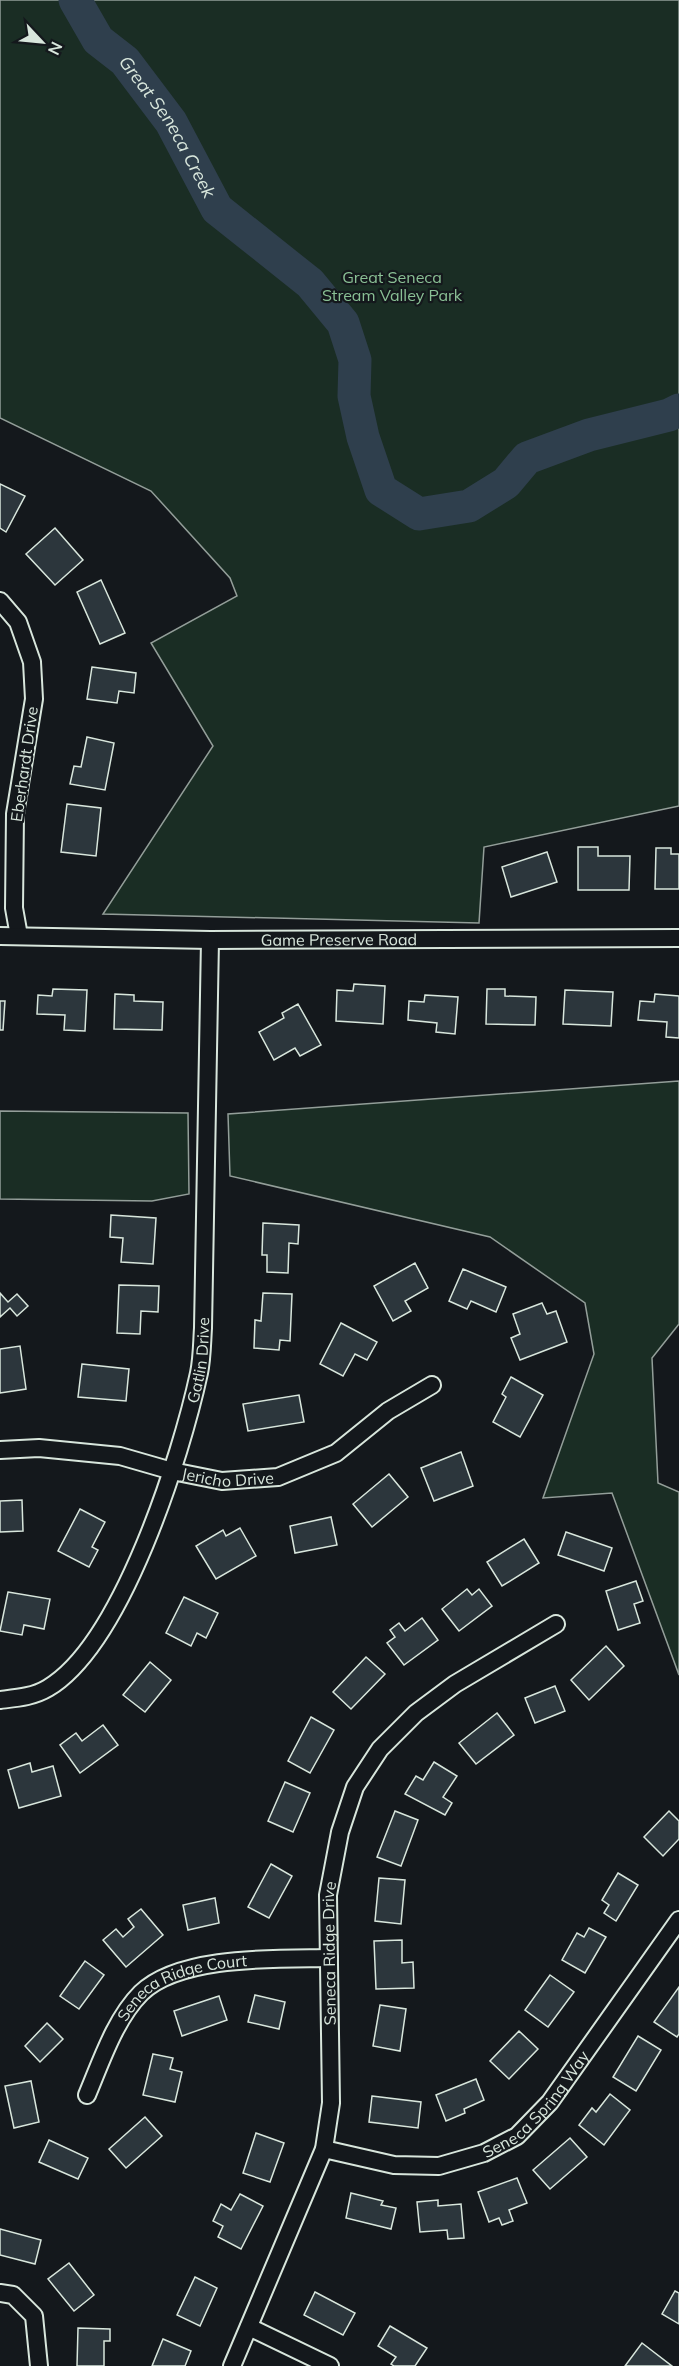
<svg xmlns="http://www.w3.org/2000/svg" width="679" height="2366" viewBox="0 0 679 2366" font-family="Mulish,sans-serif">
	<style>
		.green { fill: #1a2d24; stroke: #939e99; stroke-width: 1.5 }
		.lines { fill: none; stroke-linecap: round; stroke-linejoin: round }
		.river { stroke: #2f3f4d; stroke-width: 33 }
		.building { fill: #2c363c; stroke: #d8e6dc; stroke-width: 1.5 }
		.street-casing { stroke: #d8e6dc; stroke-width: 20 }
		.street { stroke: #14181c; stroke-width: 16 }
		.labels { text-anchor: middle; stroke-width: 4.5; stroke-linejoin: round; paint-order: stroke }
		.park-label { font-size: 16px; fill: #8ac095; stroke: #14181c }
		.street-label { font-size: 16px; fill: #d8e6dc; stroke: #14181c }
		.water-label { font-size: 18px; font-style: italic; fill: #d8e6dc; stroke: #14181c }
	</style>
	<rect width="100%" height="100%" fill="#14181c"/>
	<g class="green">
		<polygon points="0,0 679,0 679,806 484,847 479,923 103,914 213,746 151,643 237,596 230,578 151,491 0,418"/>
		<polygon points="679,1081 679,1324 652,1358 658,1483 679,1492 679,1675 612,1493 543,1498 594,1354 585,1303 490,1237 230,1176 228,1114"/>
		<polygon points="0,1111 188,1113 189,1194 152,1201 0,1199"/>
	</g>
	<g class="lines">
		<path class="river" id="s1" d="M 75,0 L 98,40 L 125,61 L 171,122 L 217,209 L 310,283 L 343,323 L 355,360 L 354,396 L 363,437 L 381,490 L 419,514 L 469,506 L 506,483 L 527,458 L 589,435 L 669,415 L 679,410"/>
	</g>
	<g class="building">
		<polygon points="0,484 25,496 6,532 0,528"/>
		<polygon points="55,528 83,560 55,585 26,554"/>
		<polygon points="101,580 125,633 100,644 77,592"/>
		<polygon points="92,667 136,673 134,693 119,691 117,703 87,699"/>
		<polygon points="87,737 114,743 105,790 70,784 74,766 81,767"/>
		<polygon points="67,804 101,808 96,856 61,852"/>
		<polygon points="578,847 598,847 598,856 630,856 629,890 578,890"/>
		<polygon points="656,848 671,848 671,854 679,854 679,889 655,889"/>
		<polygon points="547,852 557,882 511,897 502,867"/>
		<polygon points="354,984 385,986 383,1024 336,1021 337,990 353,991"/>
		<polygon points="53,989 87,990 85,1031 64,1030 65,1015 37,1014 38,995 52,996"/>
		<polygon points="487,989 505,989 505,996 536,997 535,1025 486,1024"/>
		<polygon points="565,990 613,992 611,1026 563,1024"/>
		<polygon points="115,994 134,995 134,1001 163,1002 162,1030 114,1029"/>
		<polygon points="655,994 679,996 679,1038 666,1037 667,1022 638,1020 640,1001 654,1002"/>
		<polygon points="425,995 458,997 455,1034 436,1032 437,1023 408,1020 409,1001 424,1002"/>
		<polygon points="0,1001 5,1001 3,1030 0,1030"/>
		<polygon points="298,1004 321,1045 300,1056 295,1048 274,1060 259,1032 284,1018 282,1013"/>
		<polygon points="111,1215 156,1218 153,1264 121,1262 123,1238 110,1237"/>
		<polygon points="263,1223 299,1225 298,1244 289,1243 288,1273 267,1272 267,1255 262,1255"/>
		<polygon points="415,1263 428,1288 405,1301 411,1311 393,1321 374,1286"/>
		<polygon points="463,1269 506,1287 496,1312 471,1301 467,1309 449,1301"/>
		<polygon points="119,1285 159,1286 158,1312 141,1311 140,1334 117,1333"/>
		<polygon points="0,1293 8,1302 17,1294 28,1306 17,1316 10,1308 0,1317"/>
		<polygon points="263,1293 292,1294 290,1341 280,1340 279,1350 254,1348 255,1320 261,1321"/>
		<polygon points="542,1303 547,1314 556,1311 567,1342 520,1360 511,1338 520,1334 513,1314"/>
		<polygon points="341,1323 377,1342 367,1360 355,1354 343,1376 320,1364"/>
		<polygon points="20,1346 26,1389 0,1393 0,1349"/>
		<polygon points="82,1364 129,1369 126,1401 78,1397"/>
		<polygon points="511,1377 543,1395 520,1437 493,1422 506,1397 502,1394"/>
		<polygon points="299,1395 304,1422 248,1431 243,1404"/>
		<polygon points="461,1452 473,1486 434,1501 421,1468"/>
		<polygon points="389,1474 408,1497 372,1527 353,1504"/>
		<polygon points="22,1500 23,1531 0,1532 0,1501"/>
		<polygon points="80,1509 105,1522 92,1547 98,1550 89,1567 58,1551"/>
		<polygon points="331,1517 337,1545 295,1553 290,1526"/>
		<polygon points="240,1528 256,1556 216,1579 196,1546 223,1530 226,1536"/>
		<polygon points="566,1532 612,1548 604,1571 558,1555"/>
		<polygon points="524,1539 539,1563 502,1586 487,1562"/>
		<polygon points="636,1581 643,1601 634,1604 640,1623 618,1630 606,1591"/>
		<polygon points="467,1589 472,1595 479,1589 492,1606 459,1631 442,1609"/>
		<polygon points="8,1592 50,1599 44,1629 24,1625 22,1635 0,1631"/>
		<polygon points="184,1597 218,1613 206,1638 197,1633 191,1646 166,1633"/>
		<polygon points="422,1618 438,1640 404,1665 387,1643 395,1637 390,1630 399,1623 405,1631"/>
		<polygon points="606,1646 624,1666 589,1700 571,1680"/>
		<polygon points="366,1657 385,1674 351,1709 333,1692"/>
		<polygon points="150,1662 171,1680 145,1712 123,1695"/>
		<polygon points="555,1686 565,1711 535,1723 525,1698"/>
		<polygon points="497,1713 514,1735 476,1764 459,1743"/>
		<polygon points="311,1717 334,1730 310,1773 288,1761"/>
		<polygon points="103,1725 118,1745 80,1773 60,1745 76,1733 82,1741"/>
		<polygon points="434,1762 457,1776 443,1797 452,1803 445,1815 405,1794 416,1776 423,1780"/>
		<polygon points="30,1763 32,1772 53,1766 61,1796 19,1808 8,1770"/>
		<polygon points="285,1782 310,1793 293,1832 268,1821"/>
		<polygon points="395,1811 418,1820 401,1866 377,1857"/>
		<polygon points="669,1811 679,1821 679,1839 663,1856 644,1837"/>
		<polygon points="271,1864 292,1876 269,1918 248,1907"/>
		<polygon points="618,1873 638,1885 616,1921 604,1913 609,1905 602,1900"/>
		<polygon points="379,1878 405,1880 401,1924 375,1921"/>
		<polygon points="215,1898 219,1923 188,1930 183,1905"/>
		<polygon points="141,1909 163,1935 126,1967 103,1940 116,1929 123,1937 134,1927 128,1919"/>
		<polygon points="589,1928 606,1937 585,1973 562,1960 577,1933 584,1937"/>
		<polygon points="402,1940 402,1963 413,1962 414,1988 376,1989 374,1941"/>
		<polygon points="85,1961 104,1975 79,2009 60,1996"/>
		<polygon points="550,1975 574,1992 548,2027 525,2010"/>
		<polygon points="679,1987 679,2034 677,2037 654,2022"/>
		<polygon points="255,1995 285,2002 279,2029 248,2022"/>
		<polygon points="219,1996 227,2020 182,2036 174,2011"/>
		<polygon points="380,2005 406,2009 400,2051 373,2046"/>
		<polygon points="47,2023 63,2039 40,2062 25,2046"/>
		<polygon points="519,2031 538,2049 509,2079 490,2061"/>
		<polygon points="638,2036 661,2050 636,2091 613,2077"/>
		<polygon points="153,2054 173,2058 170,2069 182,2072 175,2102 143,2095"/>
		<polygon points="476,2079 484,2100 464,2109 465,2113 446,2121 436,2095"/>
		<polygon points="31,2081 39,2122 14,2128 5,2086"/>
		<polygon points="610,2094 630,2110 604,2145 579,2125 592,2108 596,2112"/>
		<polygon points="372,2096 421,2102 418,2128 369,2122"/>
		<polygon points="145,2117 162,2136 126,2168 109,2149"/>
		<polygon points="256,2133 284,2143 270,2182 243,2173"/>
		<polygon points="570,2138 587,2157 550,2189 533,2170"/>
		<polygon points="49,2140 88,2158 78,2179 39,2162"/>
		<polygon points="517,2178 527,2203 509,2210 513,2221 502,2225 499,2218 489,2222 478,2192"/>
		<polygon points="351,2193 383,2201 381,2205 396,2208 391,2229 346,2218"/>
		<polygon points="240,2194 263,2206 241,2249 218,2237 223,2226 213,2221 221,2204 231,2210"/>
		<polygon points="438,2200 438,2206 461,2204 464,2238 448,2239 447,2230 420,2232 417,2202"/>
		<polygon points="0,2229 41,2240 35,2264 0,2255"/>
		<polygon points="69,2263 94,2295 74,2311 48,2279"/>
		<polygon points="195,2277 217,2288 200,2326 177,2315"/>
		<polygon points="675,2291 679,2293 679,2324 662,2314"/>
		<polygon points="315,2292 355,2313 343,2335 304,2315"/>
		<polygon points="390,2326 427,2348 415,2366 394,2366 391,2364 396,2357 378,2346"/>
		<polygon points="78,2328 110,2329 110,2341 104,2341 104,2366 77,2366"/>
		<polygon points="163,2339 191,2351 185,2366 152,2366"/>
		<polygon points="642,2343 672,2366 625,2366"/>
	</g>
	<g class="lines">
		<g class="street-casing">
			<g id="street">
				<polyline points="0,601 18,622 32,662 34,699 15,814 14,908 19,936"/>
				<path id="s2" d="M 0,936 L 210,940 L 679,938"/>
				<path id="s3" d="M 0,1450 L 39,1448 L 120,1456 L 172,1471 L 222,1481 L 278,1477 L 336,1453 L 388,1411 L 432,1385"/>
				<path id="s4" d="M 0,1700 C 17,1698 33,1697 48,1688 C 122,1644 181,1456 199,1373 C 202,1359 202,1343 203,1328 L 210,940"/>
				<path id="s5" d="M 87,2095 C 101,2062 115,2019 141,1993 C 180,1955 277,1959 329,1958"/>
				<path id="s6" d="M 324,2149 L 394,2165 L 439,2166 L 484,2153 L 517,2136 L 550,2102 L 679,1920"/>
				<polyline points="0,2293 13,2295 34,2316 39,2366"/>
				<polyline points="249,2327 330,2366"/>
				<path id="s7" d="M 232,2366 L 324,2149 L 331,2103 L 328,1895 L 340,1832 L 355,1787 L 380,1749 L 416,1713 L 455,1684 L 556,1624"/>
			</g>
		</g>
		<use href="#street" class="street"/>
	</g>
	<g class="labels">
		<g class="park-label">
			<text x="392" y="283">Great Seneca<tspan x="392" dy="18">Stream Valley Park</tspan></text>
		</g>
		<g class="street-label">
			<text transform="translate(24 764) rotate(-82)" y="6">Eberhardt Drive</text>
			<text dy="6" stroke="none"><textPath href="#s2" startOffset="339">Game Preserve Road</textPath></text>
			<text dy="6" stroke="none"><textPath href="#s4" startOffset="418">Gatlin Drive</textPath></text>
			<text dy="6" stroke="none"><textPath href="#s3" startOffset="231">Jericho Drive</textPath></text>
			<text dy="6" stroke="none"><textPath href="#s7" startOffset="432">Seneca Ridge Drive</textPath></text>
			<text dy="6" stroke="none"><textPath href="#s5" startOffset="156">Seneca Ridge Court</textPath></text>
			<text dy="6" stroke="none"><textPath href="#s6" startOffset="236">Seneca Spring Way</textPath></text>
		</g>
		<g class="water-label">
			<text dy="6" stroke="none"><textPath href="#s1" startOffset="159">Great Seneca Creek</textPath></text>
		</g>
	</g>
	<g transform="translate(42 42) rotate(116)" stroke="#14181c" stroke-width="4.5" paint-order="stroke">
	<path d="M0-4.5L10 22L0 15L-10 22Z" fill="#d8e6dc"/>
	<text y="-9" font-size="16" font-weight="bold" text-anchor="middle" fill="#d8e6dc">N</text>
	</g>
</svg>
